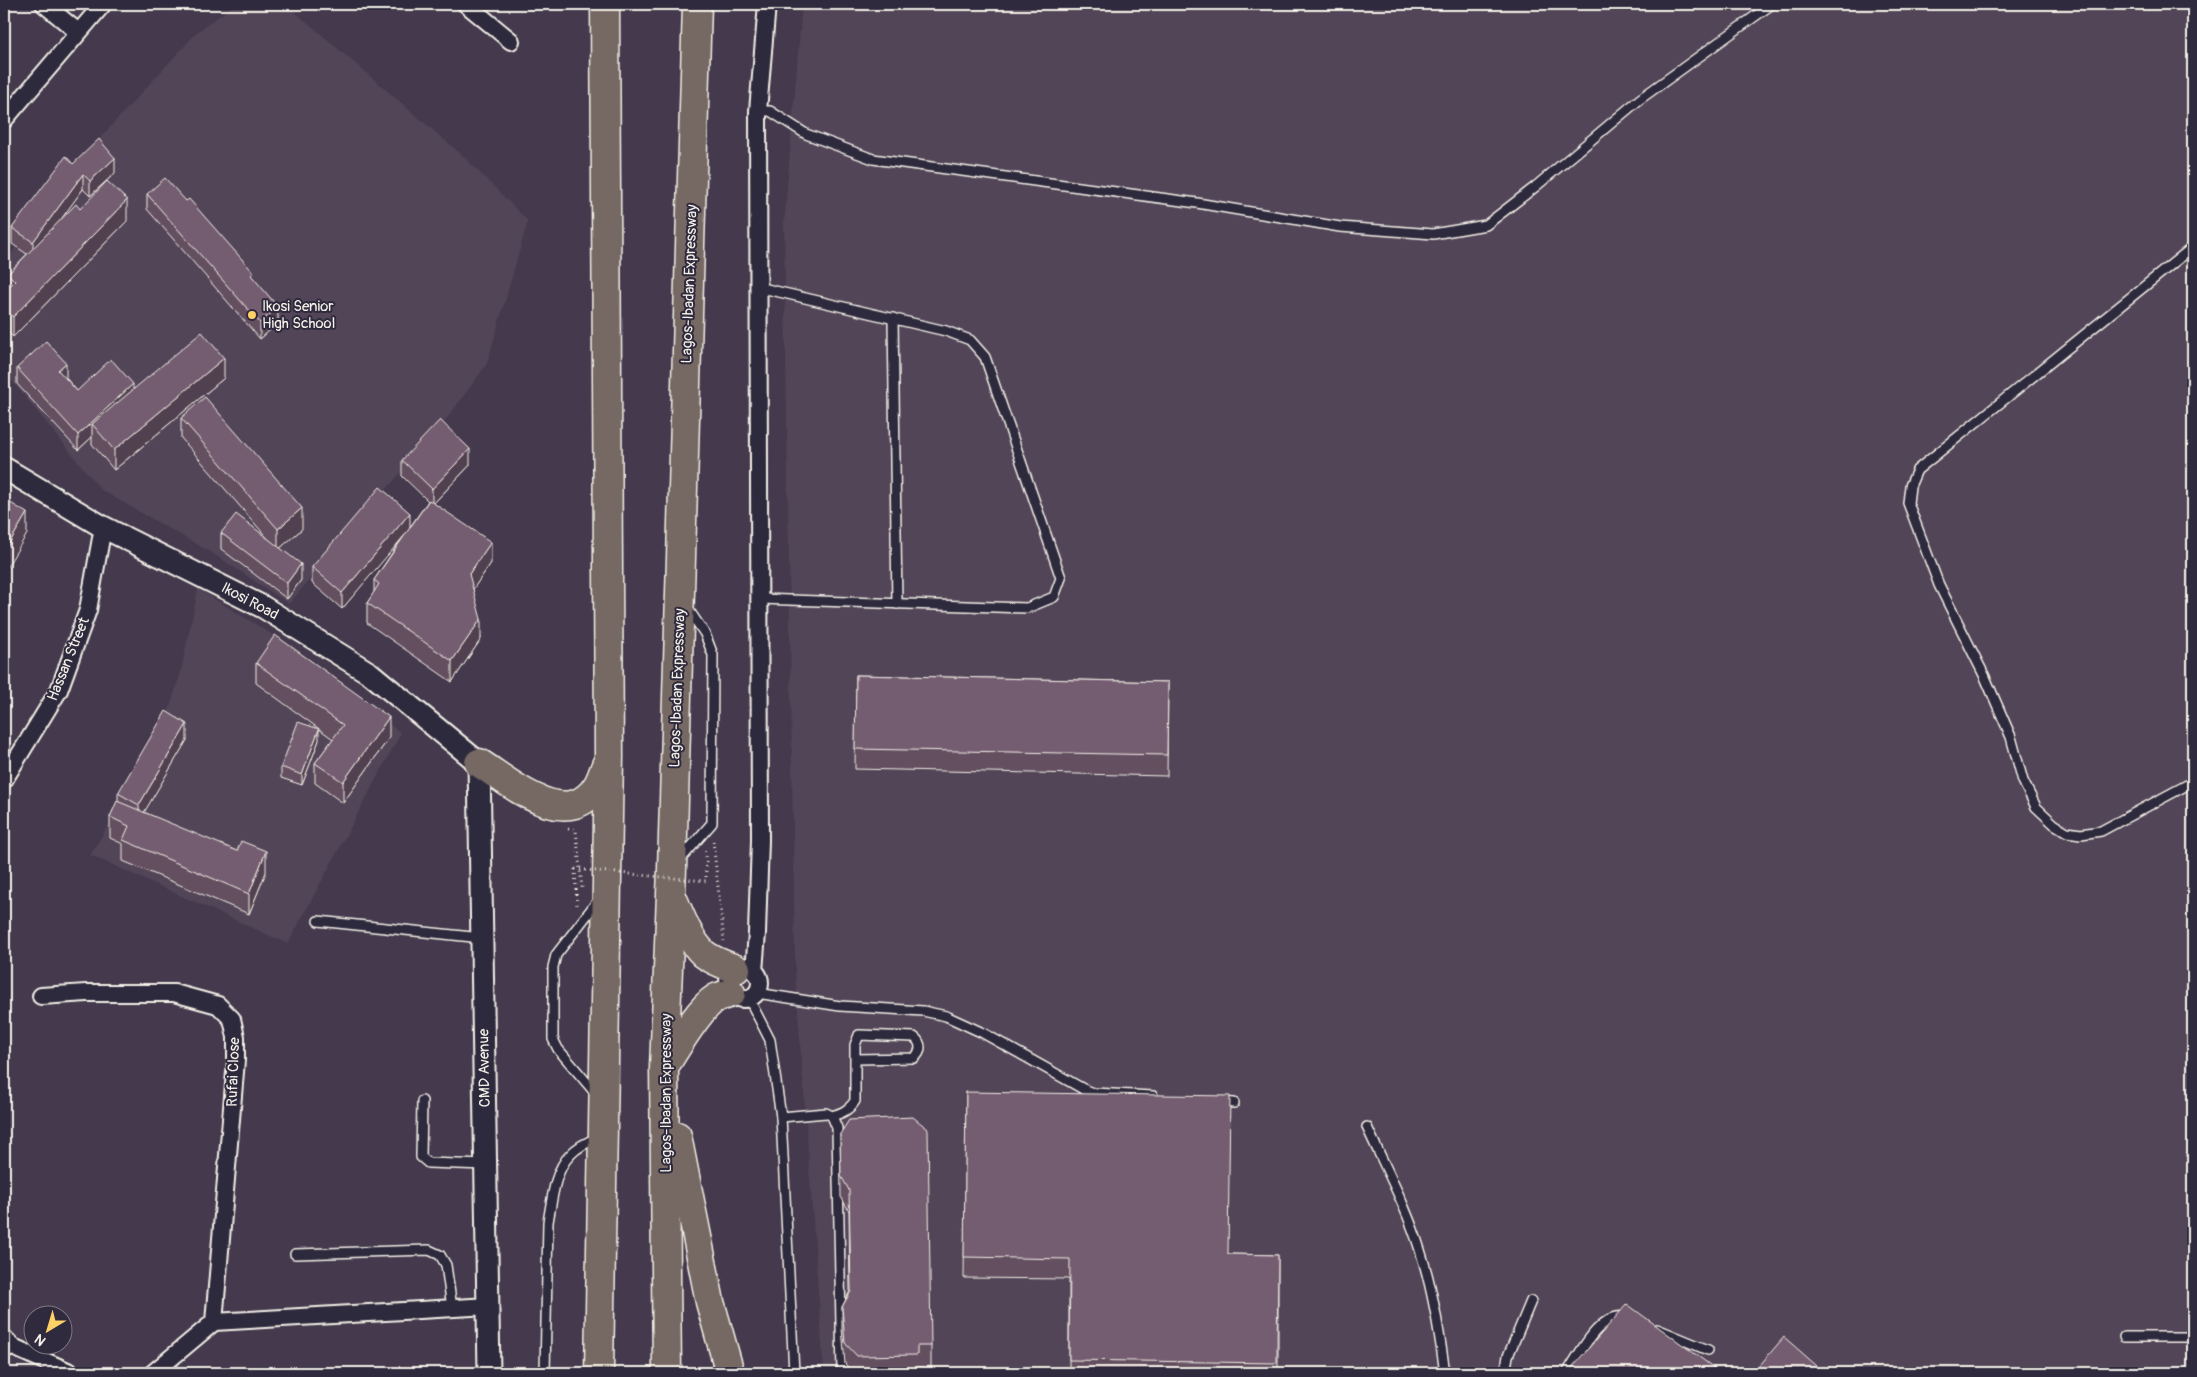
<svg xmlns="http://www.w3.org/2000/svg" width="2197" height="1377" viewBox="0 0 2197 1377" font-family="Pangolin,sans-serif">
	<style>
		.built { fill: #524458 }
		.lines { fill: none; stroke-linecap: round; stroke-linejoin: round }
		.service-casing { stroke: #f4f1e8; stroke-width: 12 }
		.minor-casing { stroke: #f4f1e8; stroke-width: 20 }
		.tertiary-casing { stroke: #f4f1e8; stroke-width: 25 }
		.motorway-casing { stroke: #f4f1e8; stroke-width: 31 }
		.path { stroke: #f4f1e8; stroke-width: 3; stroke-dasharray: 1 4; stroke-linecap: butt }
		.service { stroke: #2f2a3d; stroke-width: 9 }
		.minor { stroke: #2f2a3d; stroke-width: 16 }
		.tertiary { stroke: #2f2a3d; stroke-width: 21 }
		.motorway { stroke: #766964; stroke-width: 28 }
		.path-bridge { stroke: #f4f1e8; stroke-width: 3; stroke-dasharray: 1 4; stroke-linecap: butt }
		.wall { fill: #645061; stroke: #f4f1e8 }
		.shaded-wall { fill: #51414f; stroke: #f4f1e8 }
		.building { fill: #745d71; stroke: #f4f1e8 }
		.poi-dot { fill: #ffd166; stroke: #2f2a3d; stroke-width: 2 }
		.labels { text-anchor: middle; stroke-width: 4; stroke-linejoin: round; paint-order: stroke }
		.street-label { font-size: 15px; fill: #f4f1e8; stroke: #2f2a3d }
		.poi-label { font-size: 15px; fill: #f4f1e8; stroke: #2f2a3d; text-anchor: start }
	</style>
	<rect width="100%" height="100%" fill="#44394d"/>
	<filter id="ink" filterUnits="userSpaceOnUse"><feTurbulence type="fractalNoise" baseFrequency=".02" numOctaves="2"/><feDisplacementMap in="SourceGraphic" scale="10" xChannelSelector="R" yChannelSelector="G"/><feConvolveMatrix kernelMatrix="1 2 1 2 8 2 1 2 1" color-interpolation-filters="sRGB"/></filter>
	<g filter="url(#ink)">
		<g class="built">
			<polygon points="235,4 286,4 461,154 528,221 487,364 449,416 289,604 212,553 101,490 4,371 4,266 25,232 80,160 197,32"/>
			<polygon points="802,4 2193,4 2193,1373 824,1373 795,971 784,224"/>
			<polygon points="198,589 270,633 401,733 288,944 90,855 159,742 180,675"/>
		</g>
		<g class="lines">
			<g class="service-casing">
				<g id="service">
					<polyline points="758,111 770,111 806,134 873,159 1197,203 1340,227 1433,234 1486,225 1535,187 1640,99 1772,4"/>
					<polyline points="758,287 946,331 970,340 985,357 1061,578 1054,597 1027,608 760,599"/>
					<polyline points="893,318 897,604"/>
					<polyline points="2187,785 2101,831 2081,834 2067,832 2054,824 2036,807 2023,781 2011,737 1985,677 1939,585 1908,503 1910,486 1917,470 2193,247"/>
					<polyline points="679,861 712,823 713,655 705,634 686,606"/>
					<polyline points="318,921 482,938"/>
					<polyline points="757,993 840,1006 923,1011 946,1016 983,1033 1085,1090 1093,1093 1153,1096"/>
					<polyline points="749,999 770,1040 781,1117 794,1373"/>
					<polyline points="598,1096 558,1049 553,1039 553,967 556,955 600,898"/>
					<polyline points="422,1101 421,1157 428,1163 486,1165"/>
					<polyline points="1219,1102 1234,1103"/>
					<path d="M 832,1116 C 842,1113 849,1110 855,1101 L 855,1045 L 859,1035 L 914,1037 C 922,1043 922,1052 914,1058 L 856,1059"/>
					<polyline points="781,1117 826,1113 832,1116 837,1128 842,1373"/>
					<path d="M 1367,1127 C 1385,1167 1407,1208 1420,1250 C 1433,1290 1439,1331 1445,1373"/>
					<polyline points="295,1254 429,1250 440,1255 446,1265 452,1308"/>
					<polyline points="1657,1329 1708,1350"/>
					<polyline points="2124,1337 2193,1337"/>
					<path d="M 545,1373 L 548,1222 C 552,1201 554,1171 570,1155 C 578,1146 589,1141 600,1137"/>
					<polyline points="1505,1373 1508,1356 1531,1301"/>
					<path d="M 1567,1373 C 1579,1355 1600,1311 1626,1317"/>
				</g>
			</g>
			<g class="minor-casing">
				<g id="minor">
					<polyline points="44,4 78,32"/>
					<polyline points="466,4 511,41"/>
					<polyline points="4,120 103,4"/>
					<polyline points="4,780 59,690 88,610 103,527"/>
					<circle cx="744" cy="983" r="16"/>
					<polyline points="754,971 757,933 760,840 758,111 767,4"/>
					<polyline points="41,996 87,993 174,993 218,1005 232,1019 236,1037 236,1060 214,1322"/>
					<polyline points="214,1322 489,1306"/>
					<polyline points="4,1338 13,1347 72,1373"/>
					<polyline points="153,1373 214,1322"/>
				</g>
			</g>
			<g class="tertiary-casing">
				<polyline id="tertiary" points="4,468 103,527 263,607 371,674 479,763 489,1373"/>
			</g>
			<g class="motorway-casing">
				<g id="motorway">
					<path d="M 479,763 C 511,783 567,833 597,786 C 601,780 603,772 606,765"/>
					<path d="M 673,899 C 681,917 689,940 704,954 C 713,961 725,965 736,969"/>
					<path d="M 666,1064 C 677,1047 698,1009 716,998 C 720,996 726,995 731,993"/>
					<polyline points="677,1136 710,1302 730,1373"/>
					<polyline points="599,1373 609,756 605,4"/>
					<polyline points="667,1373 664,1068 672,869 697,4"/>
				</g>
			</g>
			<g class="path">
				<polyline points="568,829 576,830 582,888"/>
				<polyline points="713,841 724,941"/>
				<polyline points="706,851 706,881"/>
				<polyline points="575,869 577,906"/>
			</g>
			<use href="#service" class="service"/>
			<use href="#minor" class="minor"/>
			<use href="#tertiary" class="tertiary"/>
			<use href="#motorway" class="motorway"/>
			<polyline class="path-bridge" points="575,869 706,881"/>
		</g>
		<g class="wall">
			<polygon points="73,164 115,173 90,196 83,189 60,220 80,209 127,221 13,337 4,328 4,292 8,288 8,274 27,254 12,244 12,228"/>
			<polygon points="147,194 254,279 278,323 260,339 147,209"/>
			<polygon points="17,368 66,378 77,391 133,389 224,378 114,470 92,444 92,437 78,450 17,384"/>
			<polygon points="181,418 302,529 280,548 301,580 287,599 221,549 221,533 269,540 181,438"/>
			<polygon points="402,460 470,465 434,503 491,563 473,589 481,639 452,682 367,623 367,603 374,593 374,580 404,535 342,609 312,583 312,567 410,527 428,501 402,476"/>
			<polygon points="256,663 389,738 343,803 315,783 315,763 333,739 256,683"/>
			<polygon points="856,675 1168,682 1167,776 855,769"/>
			<polygon points="187,740 144,812 266,872 249,914 123,861 123,844 110,838 110,817 118,801 118,793"/>
			<polygon points="319,740 302,785 281,778 281,767"/>
			<polygon points="966,1092 1229,1254 1278,1255 1278,1372 1311,1373 1069,1373 1069,1279 964,1278"/>
			<polygon points="840,1134 931,1346 931,1367 917,1367 917,1373 854,1373 845,1364 842,1328 842,1307 850,1291 849,1211 841,1197"/>
		</g>
		<g class="shaded-wall">
			<polygon points="115,158 115,173 90,196 90,181"/>
			<polygon points="83,174 83,189 33,258 33,242"/>
			<polygon points="127,200 127,221 13,337 13,317"/>
			<polygon points="278,307 278,323 260,339 260,323"/>
			<polygon points="224,358 224,378 114,470 114,450"/>
			<polygon points="66,363 66,378 58,386 58,370"/>
			<polygon points="133,384 133,400 92,424 92,437 78,450 78,435"/>
			<polygon points="470,449 470,465 432,505 432,489"/>
			<polygon points="302,508 302,529 278,550 278,529"/>
			<polygon points="27,513 27,534 4,572 4,552"/>
			<polygon points="410,513 410,529 342,609 342,593"/>
			<polygon points="491,542 491,563 469,595 469,574"/>
			<polygon points="301,564 301,580 287,599 287,583"/>
			<polygon points="481,619 481,639 452,682 452,661"/>
			<polygon points="389,717 389,738 343,803 343,782"/>
			<polygon points="187,724 187,740 139,821 139,805"/>
			<polygon points="319,729 319,740 302,785 302,775"/>
			<polygon points="266,851 266,872 249,914 249,894"/>
		</g>
		<g class="building">
			<polygon points="99,139 115,158 90,181 83,174 33,242 12,228 66,156 73,164"/>
			<polygon points="165,178 186,201 189,199 254,273 251,275 278,307 260,323 147,194"/>
			<polygon points="107,181 127,200 13,317 4,308 4,292 15,281 8,274 76,204 80,209"/>
			<polygon points="202,332 224,358 114,450 92,424"/>
			<polygon points="46,341 66,363 58,370 77,391 111,359 133,384 78,435 17,368"/>
			<polygon points="205,397 302,508 278,529 181,418"/>
			<polygon points="440,420 470,449 432,489 402,460"/>
			<polygon points="380,487 410,513 342,593 312,567"/>
			<polygon points="4,499 27,513 4,552"/>
			<polygon points="429,500 491,542 469,574 481,619 452,661 367,603 379,584 374,580"/>
			<polygon points="236,514 301,564 287,583 221,533"/>
			<polygon points="275,635 389,717 343,782 315,763 343,725 256,663"/>
			<polygon points="856,675 1168,682 1167,755 855,749"/>
			<polygon points="166,711 187,724 139,805 118,793"/>
			<polygon points="298,722 319,729 302,775 281,767"/>
			<polygon points="117,801 237,851 241,841 266,851 249,894 123,840 129,826 110,817"/>
			<polygon points="966,1092 1230,1096 1228,1254 1278,1255 1277,1363 1069,1360 1070,1259 964,1257"/>
			<polygon points="913,1117 928,1129 931,1346 917,1346 917,1355 857,1356 845,1343 842,1307 851,1291 849,1190 841,1176 840,1134 849,1120"/>
			<polygon points="1627,1304 1721,1373 1567,1373"/>
			<polygon points="1784,1337 1825,1373 1753,1373"/>
			<polygon points="1310,1371 1311,1373 1203,1373"/>
		</g>
	</g>
	<circle class="poi-dot" cx="252" cy="315" r="5"/>
	<g class="labels">
		<g class="street-label">
			<text transform="translate(689 284) rotate(-88)" y="5">Lagos-Ibadan Expressway</text>
			<text transform="translate(250 601) rotate(28)" y="5">Ikosi Road</text>
			<text transform="translate(68 659) rotate(-68)" y="5">Hassan Street</text>
			<text transform="translate(677 688) rotate(-88)" y="5">Lagos-Ibadan Expressway</text>
			<text transform="translate(484 1068) rotate(-91)" y="5">CMD Avenue</text>
			<text transform="translate(233 1072) rotate(-88)" y="5">Rufai Close</text>
			<text transform="translate(666 1093) rotate(-90)" y="5">Lagos-Ibadan Expressway</text>
		</g>
		<g class="poi-label">
			<text x="262" y="311">Ikosi Senior<tspan x="262" dy="17">High School</tspan></text>
		</g>
	</g>
	<rect width="2197" height="1377" fill="none" stroke="#2f2a3d" stroke-width="20"/>
	<rect x="10" y="10" width="2177" height="1357" fill="none" stroke="#f4f1e8" stroke-width="2" filter="url(#ink)"/>
	<g transform="translate(48 1330) rotate(218)"><circle r="24" fill="#2f2a3d" stroke="#7e7a81"/>
	<path d="M0-4L9 19L0 12L-9 19Z" fill="#ffd166"/>
	<text y="-8" font-size="14" font-weight="bold" text-anchor="middle" fill="#f4f1e8">N</text>
	</g>
</svg>
